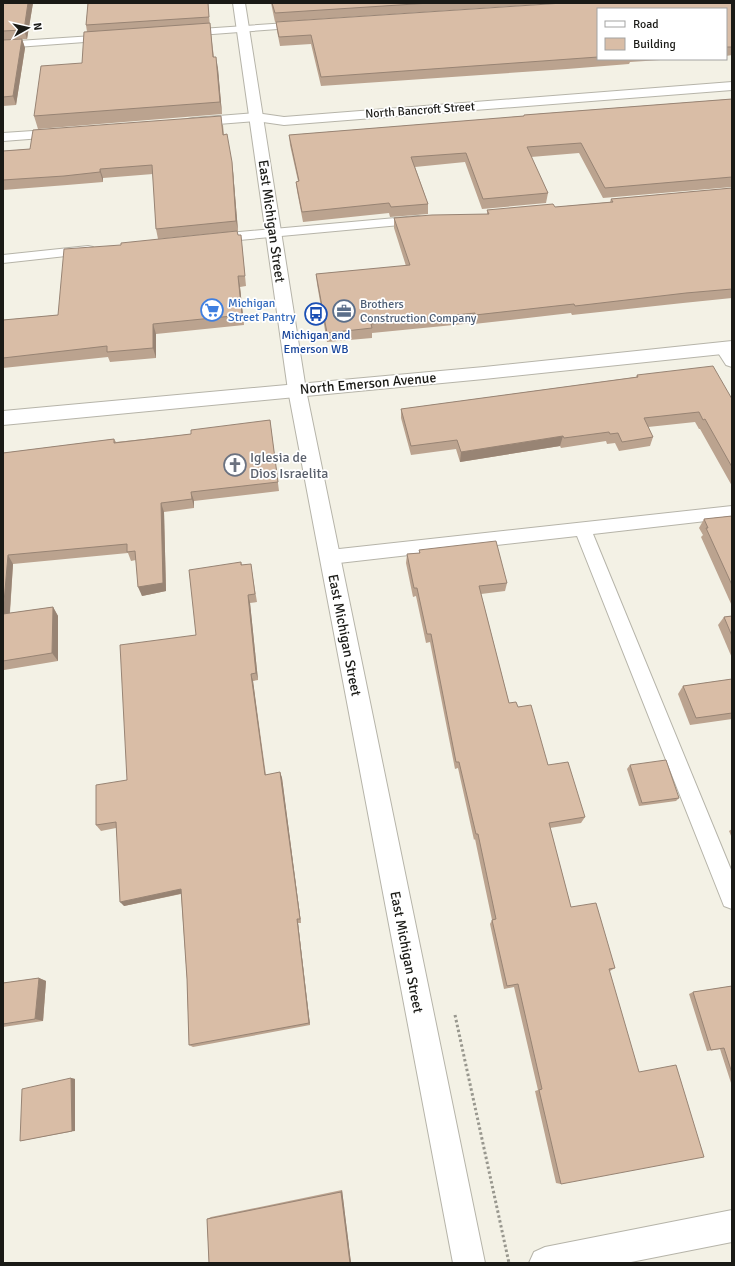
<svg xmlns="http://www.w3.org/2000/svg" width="735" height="1266" viewBox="0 0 735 1266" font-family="Signika,sans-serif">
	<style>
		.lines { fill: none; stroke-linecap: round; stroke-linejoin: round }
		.lane-casing { stroke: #b6b4a9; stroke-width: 2 }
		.street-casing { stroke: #b6b4a9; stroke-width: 2 }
		.secondary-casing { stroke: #b6b4a9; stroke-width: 2 }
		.primary-casing { stroke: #b6b4a9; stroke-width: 2 }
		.path { stroke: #98978e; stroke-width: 3; stroke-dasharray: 2.5 2.5; stroke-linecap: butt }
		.lane { fill: #fff; fill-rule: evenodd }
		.street { fill: #fff; fill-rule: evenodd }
		.secondary { fill: #fff; fill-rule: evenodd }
		.primary { fill: #fff; fill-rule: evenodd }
		.wall { fill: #bba38f }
		.shaded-wall { fill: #988474 }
		.building { fill: #d9bda6; stroke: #988474 }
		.labels { text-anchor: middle; stroke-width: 3.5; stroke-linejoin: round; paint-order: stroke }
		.far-street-label { font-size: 12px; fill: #1a1a16; stroke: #fff }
		.far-shop-label { font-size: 12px; fill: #366cbe; stroke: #fff; text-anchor: start }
		.far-service-label { font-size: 12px; fill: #4e5e75; stroke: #fff; text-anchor: start }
		.far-transit-label { font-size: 12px; fill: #164399; stroke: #fff }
		.street-label { font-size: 14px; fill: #1a1a16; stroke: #fff }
		.worship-label { font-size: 14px; fill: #5b616d; stroke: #fff; text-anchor: start }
	</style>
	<rect width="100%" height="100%" fill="#f3f1e5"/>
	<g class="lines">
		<g class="lane-casing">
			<g id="lane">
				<polygon points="302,22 307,25 305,27 186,36 181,33 186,30"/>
				<polygon points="108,35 113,38 112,40 3,48 3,42"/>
				<polygon points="418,216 422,217 424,220 422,223 217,242 213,241 211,238 213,235 217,234"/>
				<polygon points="88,246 93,247 94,250 93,253 3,263 3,255"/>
				<polygon points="732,506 732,518 593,534 732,872 732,909 724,906 577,536 330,564 324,562 322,557 324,552 330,550"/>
			</g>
		</g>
		<g class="street-casing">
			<g id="street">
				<polygon points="732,82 732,90 284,125 256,121 193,126 188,125 186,122 188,119 193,118 256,113 284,117"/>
				<polygon points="63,129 68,130 70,133 68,136 3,141 3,133"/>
				<polygon points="724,342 730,344 732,347 732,367 726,365 715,348 718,344"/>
				<polygon points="732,1210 732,1242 626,1263 529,1263 534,1252 545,1247"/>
			</g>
		</g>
		<g class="secondary-casing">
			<polygon id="secondary" points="233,3 245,3 306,390 485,1263 453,1263 288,390"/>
		</g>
		<g class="primary-casing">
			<polygon id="primary" points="732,341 732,353 484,379 3,425 3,411 484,367"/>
		</g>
		<polyline class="path" points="455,1015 509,1263"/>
		<use href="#lane" class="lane"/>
		<use href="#street" class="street"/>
		<use href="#secondary" class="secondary"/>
		<use href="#primary" class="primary"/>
	</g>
	<g class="wall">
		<polygon points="3,3 33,3 27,39 22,39 25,48 16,105 3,106"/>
		<polygon points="88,3 208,3 210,27 214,57 218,69 222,114 38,129 34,116 82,63 87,32 86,25"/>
		<polygon points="271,3 560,3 275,22"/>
		<polygon points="732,3 732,55 726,56 726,9 598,9 598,59 676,59 630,62 629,64 567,69 321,86 311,44 280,46 277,31 276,22"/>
		<polygon points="732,99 732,187 603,198 579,153 531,157 548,193 546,203 482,209 465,162 415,167 428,204 428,214 390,217 389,213 303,222 297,191 296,182 298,181 290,145 289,135 524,116 524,115"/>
		<polygon points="223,125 224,135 233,171 238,231 158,239 156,229 153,174 103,178 103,182 67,185 3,190 3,151 30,149"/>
		<polygon points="732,188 732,298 683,303 572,315 571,313 474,324 474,323 372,333 372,338 327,342 317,284 316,274 406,266 394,228 394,218 487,214 487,210 555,207 610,202 611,199"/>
		<polygon points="238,235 242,245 246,286 240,287 244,325 156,334 156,358 110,362 108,357 3,368 3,320 58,315"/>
		<polygon points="637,375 732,399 732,486 700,429 699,429 695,422 648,427 653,437 650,446 619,451 615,443 607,444 606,441 561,448 560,446 460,462 456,449 411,455 401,418 401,409 636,377"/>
		<polygon points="270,420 279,491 194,501 194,508 164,512 166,591 142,596 136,560 131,561 128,553 13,564 10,613 53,607 58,616 58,661 4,670 3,677 3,453 114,439 116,442 191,434"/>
		<polygon points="732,516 732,606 701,537 703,535 699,528 704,519"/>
		<polygon points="419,550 507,583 505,591 481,594 509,703 518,707 548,765 585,817 581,823 550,828 571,907 615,968 610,971 561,1184 556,1183 535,1091 538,1090 514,987 504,989 490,924 492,920 475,839 474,840 458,768 455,769 430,642 426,643 416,596 413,597 406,563 407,554 419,553"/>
		<polygon points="241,562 242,565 252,572 257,602 250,603 258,680 253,681 266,775 280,772 282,778 301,923 298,923 310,1025 193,1047 189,1045 187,979 181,894 124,906 116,828 101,831 96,825 127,780 196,635"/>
		<polygon points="732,616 732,658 718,625 724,617"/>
		<polygon points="732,679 732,719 690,725 678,694 683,686"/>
		<polygon points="630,765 679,798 676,801 639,806 627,769"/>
		<polygon points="732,829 732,838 729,831"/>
		<polygon points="39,978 46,981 43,1021 3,1027 3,983"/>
		<polygon points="732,986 732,1086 720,1049 707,1051 689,994 693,992"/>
		<polygon points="71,1078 75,1079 75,1131 20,1141"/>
		<polygon points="342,1190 351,1263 209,1263 207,1219 211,1217"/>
	</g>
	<g class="shaded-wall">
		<polygon points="28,3 33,3 27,39 24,30"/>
		<polygon points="22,39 25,48 16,105 13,96"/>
		<polygon points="216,57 218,69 222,114 220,102"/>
		<polygon points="232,162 233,171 238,231 236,221"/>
		<polygon points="100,169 103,178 103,182 100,172"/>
		<polygon points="238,276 240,287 244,325 242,315"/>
		<polygon points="153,324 156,334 156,358 153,348"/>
		<polygon points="563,436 560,446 460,462 461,452"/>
		<polygon points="191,492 194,501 194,508 192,499"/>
		<polygon points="161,503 164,512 166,591 142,596 138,587"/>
		<polygon points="8,555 13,564 9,623 3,614"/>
		<polygon points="248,595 250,603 258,680 256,673"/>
		<polygon points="53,607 58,616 58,661 52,653"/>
		<polygon points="251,674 253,681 266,781 265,775"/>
		<polygon points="280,772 282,778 301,923 300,919"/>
		<polygon points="181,889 184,893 124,906 120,902"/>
		<polygon points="297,919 298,923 310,1025 309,1023"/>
		<polygon points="39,978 46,981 43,1021 35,1019"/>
		<polygon points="71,1078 75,1079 75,1131 72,1131"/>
		<polygon points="342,1190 351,1263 350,1263 341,1192"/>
	</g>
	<g class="building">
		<polygon points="3,3 28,3 24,30 3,31"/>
		<polygon points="88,3 208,3 209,17 86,25"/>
		<polygon points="272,3 430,3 275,13"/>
		<polygon points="563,3 732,3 732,47 726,47 726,9 598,9 598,57 321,77 311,35 279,37 276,22"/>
		<polygon points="210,23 213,57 216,57 220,102 34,116 41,66 82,63 84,32"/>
		<polygon points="22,39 13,96 3,97 3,40"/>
		<polygon points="732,99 732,177 605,188 581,143 527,147 548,193 483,199 466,153 411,157 428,204 391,207 389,203 302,212 296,182 299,181 289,135 524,116 524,115"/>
		<polygon points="221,116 223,135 227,134 232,162 236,221 156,229 152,165 100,169 100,172 64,176 3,180 3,151 30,149 33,130"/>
		<polygon points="732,188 732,289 686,293 575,306 574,304 475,315 475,313 371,324 372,328 327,333 316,274 410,265 394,218 432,215 489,214 487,210 553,204 555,207 613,202 611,199"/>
		<polygon points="237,231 238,235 241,235 245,276 238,276 242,315 153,324 153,348 107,352 107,346 3,358 3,320 58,315 64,249 121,245 121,243"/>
		<polygon points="713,366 732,399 732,467 705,419 703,420 699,412 644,418 653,437 622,442 618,433 610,434 609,432 564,438 563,436 461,452 457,440 411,446 401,409 638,377 637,375"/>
		<polygon points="270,420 278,482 191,492 192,499 161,503 163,583 138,587 135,551 127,552 127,544 8,555 3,614 53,607 52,653 3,661 3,453 114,439 114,443 191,434 191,430"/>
		<polygon points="732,516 732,585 706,528 708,528 704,519"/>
		<polygon points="496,541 507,583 479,586 509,703 516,702 518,707 531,705 548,765 568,762 585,817 549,823 571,907 596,903 615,968 609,969 639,1072 676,1065 704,1157 561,1184 539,1090 542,1089 518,984 507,986 492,920 496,919 478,834 476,834 459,762 456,762 431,634 427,634 417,588 414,588 407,554 420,553 419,550"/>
		<polygon points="241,562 241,565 251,564 255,594 248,595 256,673 251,674 265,775 280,772 300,919 297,919 309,1023 189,1045 187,979 181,889 120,902 116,822 96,825 96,785 127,780 120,645 196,635 189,570"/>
		<polygon points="732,616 732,636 724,617"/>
		<polygon points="732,679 732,713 696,718 683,686"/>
		<polygon points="666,760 679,798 642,803 630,765"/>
		<polygon points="39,978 35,1019 3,1024 3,983"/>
		<polygon points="732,986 732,1073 724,1048 711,1050 693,992"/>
		<polygon points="71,1078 72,1131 20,1141 22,1089"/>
		<polygon points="341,1192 350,1263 209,1263 207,1219"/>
	</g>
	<defs>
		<g id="supermarket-ring" transform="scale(1.15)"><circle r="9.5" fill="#fff" stroke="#3f7fe0" stroke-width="1.5"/><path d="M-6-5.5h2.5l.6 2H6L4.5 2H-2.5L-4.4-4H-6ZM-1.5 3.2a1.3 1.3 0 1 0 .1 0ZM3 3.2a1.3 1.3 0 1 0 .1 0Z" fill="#3f7fe0"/></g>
		<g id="office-ring" transform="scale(1.15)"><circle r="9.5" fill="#fff" stroke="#5c6f8a" stroke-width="1.5"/><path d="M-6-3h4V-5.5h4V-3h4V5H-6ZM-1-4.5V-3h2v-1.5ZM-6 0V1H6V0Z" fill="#5c6f8a"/></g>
		<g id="bus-ring" transform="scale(1.15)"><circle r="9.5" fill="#fff" stroke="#1a4fb4" stroke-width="1.5"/><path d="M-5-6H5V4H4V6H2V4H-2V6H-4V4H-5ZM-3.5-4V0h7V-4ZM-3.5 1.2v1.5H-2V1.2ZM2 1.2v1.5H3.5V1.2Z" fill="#1a4fb4"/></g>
		<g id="church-ring" transform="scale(1.15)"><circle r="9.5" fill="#fff" stroke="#6b7280" stroke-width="1.5"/><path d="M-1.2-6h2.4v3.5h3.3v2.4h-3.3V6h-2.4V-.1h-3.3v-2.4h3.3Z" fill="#6b7280"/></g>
	</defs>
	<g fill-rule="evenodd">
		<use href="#supermarket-ring" x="212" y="310"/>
		<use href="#office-ring" x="344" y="311"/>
		<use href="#bus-ring" x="316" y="314"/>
		<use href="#church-ring" x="235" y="465"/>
	</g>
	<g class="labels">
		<g class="far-street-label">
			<text transform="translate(420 110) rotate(-4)" y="4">North Bancroft Street</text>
		</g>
		<g class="far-shop-label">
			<text x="228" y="307">Michigan<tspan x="228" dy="14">Street Pantry</tspan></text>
		</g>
		<g class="far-service-label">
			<text x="360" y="308">Brothers<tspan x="360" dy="14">Construction Company</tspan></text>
		</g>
		<g class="far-transit-label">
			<text x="316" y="339">Michigan and<tspan x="316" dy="14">Emerson WB</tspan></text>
		</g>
		<g class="street-label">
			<text transform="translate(272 221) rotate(82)" y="5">East Michigan Street</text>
			<text transform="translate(368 383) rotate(-5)" y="5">North Emerson Avenue</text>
			<text transform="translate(345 635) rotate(79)" y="5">East Michigan Street</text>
			<text transform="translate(407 952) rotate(79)" y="5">East Michigan Street</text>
		</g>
		<g class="worship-label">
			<text x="250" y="462">Iglesia de<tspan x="250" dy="16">Dios Israelita</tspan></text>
		</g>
	</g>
	<rect width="735" height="1266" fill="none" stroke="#1a1a16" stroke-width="8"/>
	<rect x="597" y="8" width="130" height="52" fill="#ffffff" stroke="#a3a3a2"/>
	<rect x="605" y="21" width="20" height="6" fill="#ffffff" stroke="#a3a3a2"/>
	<text x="633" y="28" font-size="12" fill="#1a1a16">Road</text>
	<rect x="605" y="38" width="20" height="12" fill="#d9bda6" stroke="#a3a3a2"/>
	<text x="633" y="48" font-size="12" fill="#1a1a16">Building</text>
	<g transform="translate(28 28) rotate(82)" stroke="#ffffff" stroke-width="3" paint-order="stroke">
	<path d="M0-3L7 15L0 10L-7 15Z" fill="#1a1a16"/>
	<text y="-6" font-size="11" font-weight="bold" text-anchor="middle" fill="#1a1a16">N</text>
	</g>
</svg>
